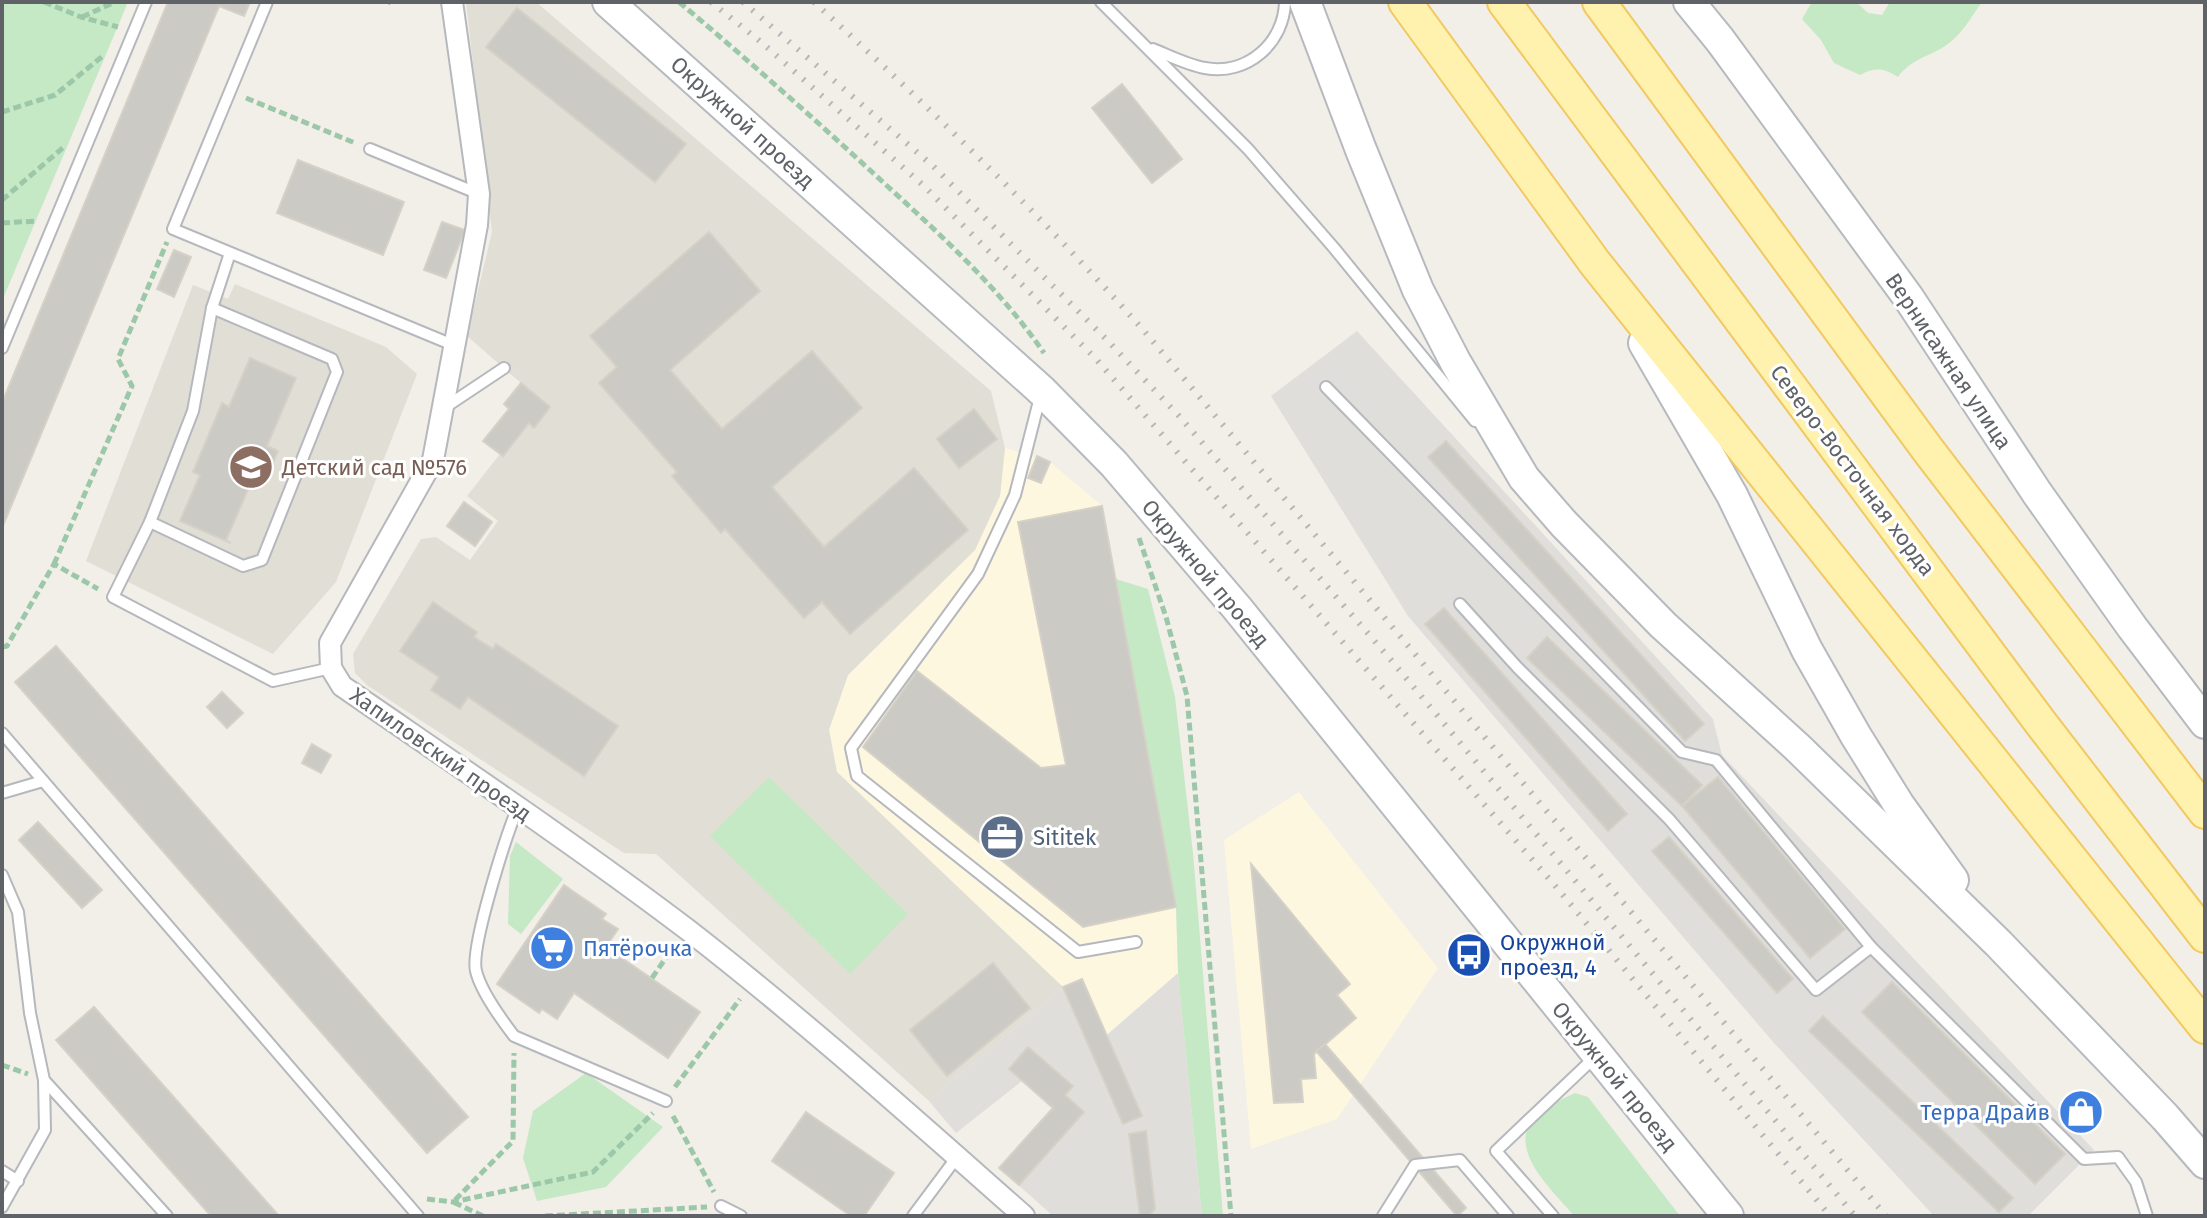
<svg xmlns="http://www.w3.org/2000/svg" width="2207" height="1218" viewBox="0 0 2207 1218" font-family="'Fira Sans',sans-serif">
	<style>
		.commercial { fill: #fef7e0 }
		.industrial { fill: #e0deda }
		.education { fill: #e1ded6 }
		.green { fill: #c5e8c5 }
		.building { fill: #cccac5; stroke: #d6d1c6; stroke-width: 2 }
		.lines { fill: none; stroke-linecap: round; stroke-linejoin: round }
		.lane-casing { stroke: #b5b8bc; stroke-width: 14 }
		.street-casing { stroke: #b5b8bc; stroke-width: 24 }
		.secondary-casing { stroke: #b6babf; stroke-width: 34 }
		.primary-casing { stroke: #f2c960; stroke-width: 36 }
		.path { stroke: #9cc7a9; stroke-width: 5; stroke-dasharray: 8 4; stroke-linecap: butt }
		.lane { stroke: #fff; stroke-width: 10 }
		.street { stroke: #fff; stroke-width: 20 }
		.secondary { stroke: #fff; stroke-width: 30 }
		.primary { stroke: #fff2af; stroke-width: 32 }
		.rail { stroke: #b6b7b8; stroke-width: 6; stroke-dasharray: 2 10; stroke-linecap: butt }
		.labels { text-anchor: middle; stroke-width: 6; stroke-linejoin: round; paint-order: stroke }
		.street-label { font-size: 22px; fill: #5f6368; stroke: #fff }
		.education-label { font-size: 22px; fill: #785e54; stroke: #fff; text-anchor: start }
		.service-label { font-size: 22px; fill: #4e5e75; stroke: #fff; text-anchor: start }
		.transit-label { font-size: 22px; fill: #164399; stroke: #fff; text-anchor: start }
		.shop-label { font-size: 22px; fill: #366cbe; stroke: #fff; text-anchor: start }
	</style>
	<rect width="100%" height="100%" fill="#f1efe8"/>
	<g class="commercial">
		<polygon points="1005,448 1050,462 1102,506 1176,906 1178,973 1106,1035 1063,987 837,772 829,729 848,675 975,550 1000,496"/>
		<polygon points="1299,792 1438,968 1337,1119 1251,1149 1224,840"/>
	</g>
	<g class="industrial">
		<polygon points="1357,331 1713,719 1722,755 2094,1150 2028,1216 1934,1216 1774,1043 1408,616 1271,396"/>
		<polygon points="1178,973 1202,1216 1053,1216 999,1168 1053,1107 1022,1081 956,1133 929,1101 1063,987 1082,979 1107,1035"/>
	</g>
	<g class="education">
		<polygon points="466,2 536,2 991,391 1005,448 1000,496 975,550 848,675 829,730 837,772 1063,987 929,1101 656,854 624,853 368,686 355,673 353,654 421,539 436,537 470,560 498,521 467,496 500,454 483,441 509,409 504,404 521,383 467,336 492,232"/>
		<polygon points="235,284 386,347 417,374 336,582 273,654 86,561 193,285 228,299"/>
	</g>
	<g class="green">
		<polygon points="2,2 128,2 2,301"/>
		<path d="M 1812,2 L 1856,2 L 1868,13 L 1882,15 L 1890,2 L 1982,2 C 1971,17 1961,36 1945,46 C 1928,57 1911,59 1898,77 C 1884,68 1875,67 1860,75 L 1834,63 L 1821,40 L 1802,19 Z"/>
		<polygon points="1116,579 1148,589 1175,697 1193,853 1223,1216 1202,1216 1178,973 1176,906"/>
		<polygon points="769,777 908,914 850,974 710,836"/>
		<polygon points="516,842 563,879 521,934 508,924 510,856"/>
		<polygon points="586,1073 663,1127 606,1187 537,1201 523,1158 533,1111"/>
		<path d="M 1575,1093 L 1588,1097 L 1680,1216 L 1574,1216 C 1553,1190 1504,1149 1536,1115 C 1544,1106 1563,1099 1575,1093 Z"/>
	</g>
	<g class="building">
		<polygon points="168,2 250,2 244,16 219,6 2,528 2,403"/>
		<polygon points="517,8 686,144 655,182 486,47"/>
		<polygon points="1122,84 1182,159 1152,183 1092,108"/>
		<polygon points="298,160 404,202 383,255 277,213"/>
		<polygon points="442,222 465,230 446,278 424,270"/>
		<polygon points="709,232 760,291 670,370 722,429 812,351 862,408 772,487 824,547 914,468 968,530 850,634 822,602 804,618 725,529 721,533 672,476 677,472 599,383 617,367 590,336"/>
		<polygon points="174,250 191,257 174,297 157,289"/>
		<polygon points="250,358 296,378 267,446 278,451 268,474 257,469 226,540 231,543 180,521 200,475 193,472 222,403 229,407"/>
		<polygon points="521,383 550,407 534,428 529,423 503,456 483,441 509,409 504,404"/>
		<polygon points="974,409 997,439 959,468 937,439"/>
		<polygon points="1446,441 1704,724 1685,741 1428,457"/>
		<polygon points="1037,456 1050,462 1041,483 1028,478"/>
		<polygon points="464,502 492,522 475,546 447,526"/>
		<polygon points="1102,506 1176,907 1083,927 863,747 917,671 1041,768 1066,765 1018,522"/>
		<polygon points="433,602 477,632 474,637 493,649 496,644 618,726 584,776 468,697 460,709 431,690 439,677 400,651"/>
		<polygon points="1444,608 1627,814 1608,831 1425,624"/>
		<polygon points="1547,637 1702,785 1682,806 1527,658"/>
		<polygon points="56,646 468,1117 427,1153 15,682"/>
		<polygon points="222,692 243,713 227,728 207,707"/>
		<polygon points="312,744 331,755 321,773 302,763"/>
		<polygon points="1718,777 1845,929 1810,958 1682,806"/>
		<polygon points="38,822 102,890 82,908 19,840"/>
		<polygon points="1669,837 1793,979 1777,993 1652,851"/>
		<polygon points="1251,864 1350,984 1337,995 1356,1018 1314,1054 1316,1078 1301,1079 1303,1102 1274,1103"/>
		<polygon points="564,885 606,914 602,919 618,929 606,947 700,1012 668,1058 574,993 557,1019 542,1009 539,1013 497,984"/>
		<polygon points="993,963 1030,1008 947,1076 910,1030"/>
		<polygon points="1082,979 1142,1116 1123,1124 1063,987"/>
		<polygon points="1892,982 2065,1154 2035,1184 1862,1012"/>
		<polygon points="94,1007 279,1216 211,1216 172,1172 56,1040"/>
		<polygon points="1823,1016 2013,1198 1999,1212 1809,1031"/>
		<polygon points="1325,1044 1466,1208 1457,1216 1316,1051"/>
		<polygon points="1028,1047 1073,1086 1065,1095 1084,1112 1019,1185 999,1168 1053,1108 1009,1069"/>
		<polygon points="2083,1097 2102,1113 2086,1131 2068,1116"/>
		<polygon points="806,1112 894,1173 864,1216 851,1216 772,1161"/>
		<polygon points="1146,1131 1155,1209 1149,1216 1140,1216 1129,1134"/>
	</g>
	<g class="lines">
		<g class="lane-casing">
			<g id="lane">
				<polyline points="267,2 173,229 453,345"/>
				<polyline points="1101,2 1248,149 1334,248 1475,421"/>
				<path d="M 1153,49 C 1170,56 1188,65 1205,68 C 1247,76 1284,43 1285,2"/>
				<polyline points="370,149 479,194"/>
				<polyline points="230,253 212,308 193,411 150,522 113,597 273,681 331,668"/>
				<polyline points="2,348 146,2"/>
				<polyline points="1326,387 1682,752 1716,760 1871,947"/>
				<polyline points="1040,397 1015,495 978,574 851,748 857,776 1078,952 1136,942"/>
				<polyline points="444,408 504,368"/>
				<polyline points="150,522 243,566 262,560 337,372 332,359 212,308"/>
				<polyline points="1460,604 1517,667 1669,819 1816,990 1871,947 2084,1159 2118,1157 2136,1182 2147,1216"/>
				<polyline points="2,733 418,1216"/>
				<polyline points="2,793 43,781"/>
				<path d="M 518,807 C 507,833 470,947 476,971 C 481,992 501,1019 514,1036 L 666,1101"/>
				<polyline points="2,875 18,912 30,1013 44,1080 167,1216"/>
				<polyline points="2,1171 18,1181"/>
				<polyline points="721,1206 741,1216"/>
				<polyline points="2,1207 45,1130 44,1080"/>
				<polyline points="913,1216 957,1157"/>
				<polyline points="1383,1216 1415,1165 1460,1160 1508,1216"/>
				<polyline points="1553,1216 1496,1151 1596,1056"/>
			</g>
		</g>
		<g class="street-casing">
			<path id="street" d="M 452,2 L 479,194 L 477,225 L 433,460 L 330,643 L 331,668 L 342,686 C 458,766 576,845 688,930 C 804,1020 914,1119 1024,1216"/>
		</g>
		<g class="secondary-casing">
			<g id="secondary">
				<polyline points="608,2 1042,391 1114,464 1237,608 1728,1216"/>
				<polyline points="1305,2 1361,150 1418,290 1456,363 1524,478 1564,524 1663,625 1797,747 1999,944 2165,1117 2205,1163"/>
				<polyline points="1689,2 1720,40 1908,297 2037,493 2132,627 2205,723"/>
				<polyline points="1644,343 1732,495 1807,650 1856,736 1899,805 1953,880"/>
			</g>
		</g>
		<g class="primary-casing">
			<g id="primary">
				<polyline points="1405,2 1595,263 2205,1027"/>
				<polyline points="1504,2 2040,722 2205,936"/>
				<polyline points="1599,2 1928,450 2205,812"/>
			</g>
		</g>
		<g class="path">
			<polyline points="44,2 81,17 118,27"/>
			<polyline points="389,2 391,3"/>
			<path d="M 679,2 C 749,61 818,122 885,184 C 942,236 1000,289 1044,353"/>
			<polyline points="82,17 115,2"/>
			<polyline points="246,98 355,143"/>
			<polyline points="2,112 55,95 104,55"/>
			<polyline points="2,200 65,146"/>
			<polyline points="2,223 37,221"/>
			<polyline points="1139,538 1166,617 1187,696 1231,1216"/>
			<polyline points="54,564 132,386 118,359 167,242"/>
			<polyline points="2,647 7,646 54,564 98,589"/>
			<polyline points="652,978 674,946"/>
			<polyline points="2,1065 28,1074"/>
			<polyline points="675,1087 740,999"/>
			<polyline points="673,1116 714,1192"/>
			<polyline points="427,1199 453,1202 593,1172 653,1113"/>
			<polyline points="483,1216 453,1202 513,1141 514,1053"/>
			<polyline points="545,1216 707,1207"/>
		</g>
		<use href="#lane" class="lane"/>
		<use href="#street" class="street"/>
		<use href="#secondary" class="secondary"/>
		<use href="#primary" class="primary"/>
		<g class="rail">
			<polyline points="711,2 761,42 924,186 1096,359 1557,888 1830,1216"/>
			<polyline points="743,2 933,166 1106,339 1179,416 1391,660 1855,1216"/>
			<path d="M 814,2 C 930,108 1041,215 1145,332 L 1886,1216"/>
		</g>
	</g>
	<defs>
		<g id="school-disc" transform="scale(2.3)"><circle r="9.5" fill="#8d6e63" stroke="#fff"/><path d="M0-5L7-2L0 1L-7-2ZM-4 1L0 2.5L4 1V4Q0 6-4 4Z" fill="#fff"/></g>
		<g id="office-disc" transform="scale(2.3)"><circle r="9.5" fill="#5c6f8a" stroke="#fff"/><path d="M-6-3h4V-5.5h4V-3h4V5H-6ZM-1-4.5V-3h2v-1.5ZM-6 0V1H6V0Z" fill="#fff"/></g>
		<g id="supermarket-disc" transform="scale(2.3)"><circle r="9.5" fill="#3f7fe0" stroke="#fff"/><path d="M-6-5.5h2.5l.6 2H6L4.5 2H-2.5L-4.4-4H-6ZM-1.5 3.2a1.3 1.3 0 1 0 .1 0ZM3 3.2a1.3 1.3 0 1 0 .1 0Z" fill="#fff"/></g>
		<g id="bus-disc" transform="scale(2.3)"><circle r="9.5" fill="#1a4fb4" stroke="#fff"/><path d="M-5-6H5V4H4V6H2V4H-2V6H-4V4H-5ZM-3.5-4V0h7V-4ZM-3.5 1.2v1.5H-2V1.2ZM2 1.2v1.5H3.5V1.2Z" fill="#fff"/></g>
		<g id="shop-disc" transform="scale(2.3)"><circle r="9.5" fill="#3f7fe0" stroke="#fff"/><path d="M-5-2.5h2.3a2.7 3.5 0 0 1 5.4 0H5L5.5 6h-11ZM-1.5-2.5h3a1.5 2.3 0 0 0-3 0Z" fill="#fff"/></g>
	</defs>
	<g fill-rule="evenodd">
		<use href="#school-disc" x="251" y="467"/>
		<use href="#office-disc" x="1002" y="837"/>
		<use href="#supermarket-disc" x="552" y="948"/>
		<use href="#bus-disc" x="1469" y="955"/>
		<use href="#shop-disc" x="2081" y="1112"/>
	</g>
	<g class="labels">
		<g class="street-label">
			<text transform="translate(743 122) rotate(42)" y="8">Окружной проезд</text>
			<text transform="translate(1949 361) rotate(56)" y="8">Вернисажная улица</text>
			<text transform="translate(1853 470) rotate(53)" y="8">Северо-Восточная хорда</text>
			<text transform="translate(1206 573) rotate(50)" y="8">Окружной проезд</text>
			<text transform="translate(441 754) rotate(35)" y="8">Хапиловский проезд</text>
			<text transform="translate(1615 1076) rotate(51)" y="8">Окружной проезд</text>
		</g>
		<g class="education-label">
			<text x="282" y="475">Детский сад №576</text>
		</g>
		<g class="service-label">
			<text x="1033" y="845">Sititek</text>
		</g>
		<g class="transit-label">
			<text x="1500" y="950">Окружной<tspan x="1500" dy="25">проезд, 4</tspan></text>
		</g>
		<g class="shop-label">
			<text x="583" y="956">Пятёрочка</text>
			<text x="2050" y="1120" text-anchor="end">Терра Драйв</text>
		</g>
	</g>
	<rect width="2207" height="1218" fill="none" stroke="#5f6368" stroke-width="8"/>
</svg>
